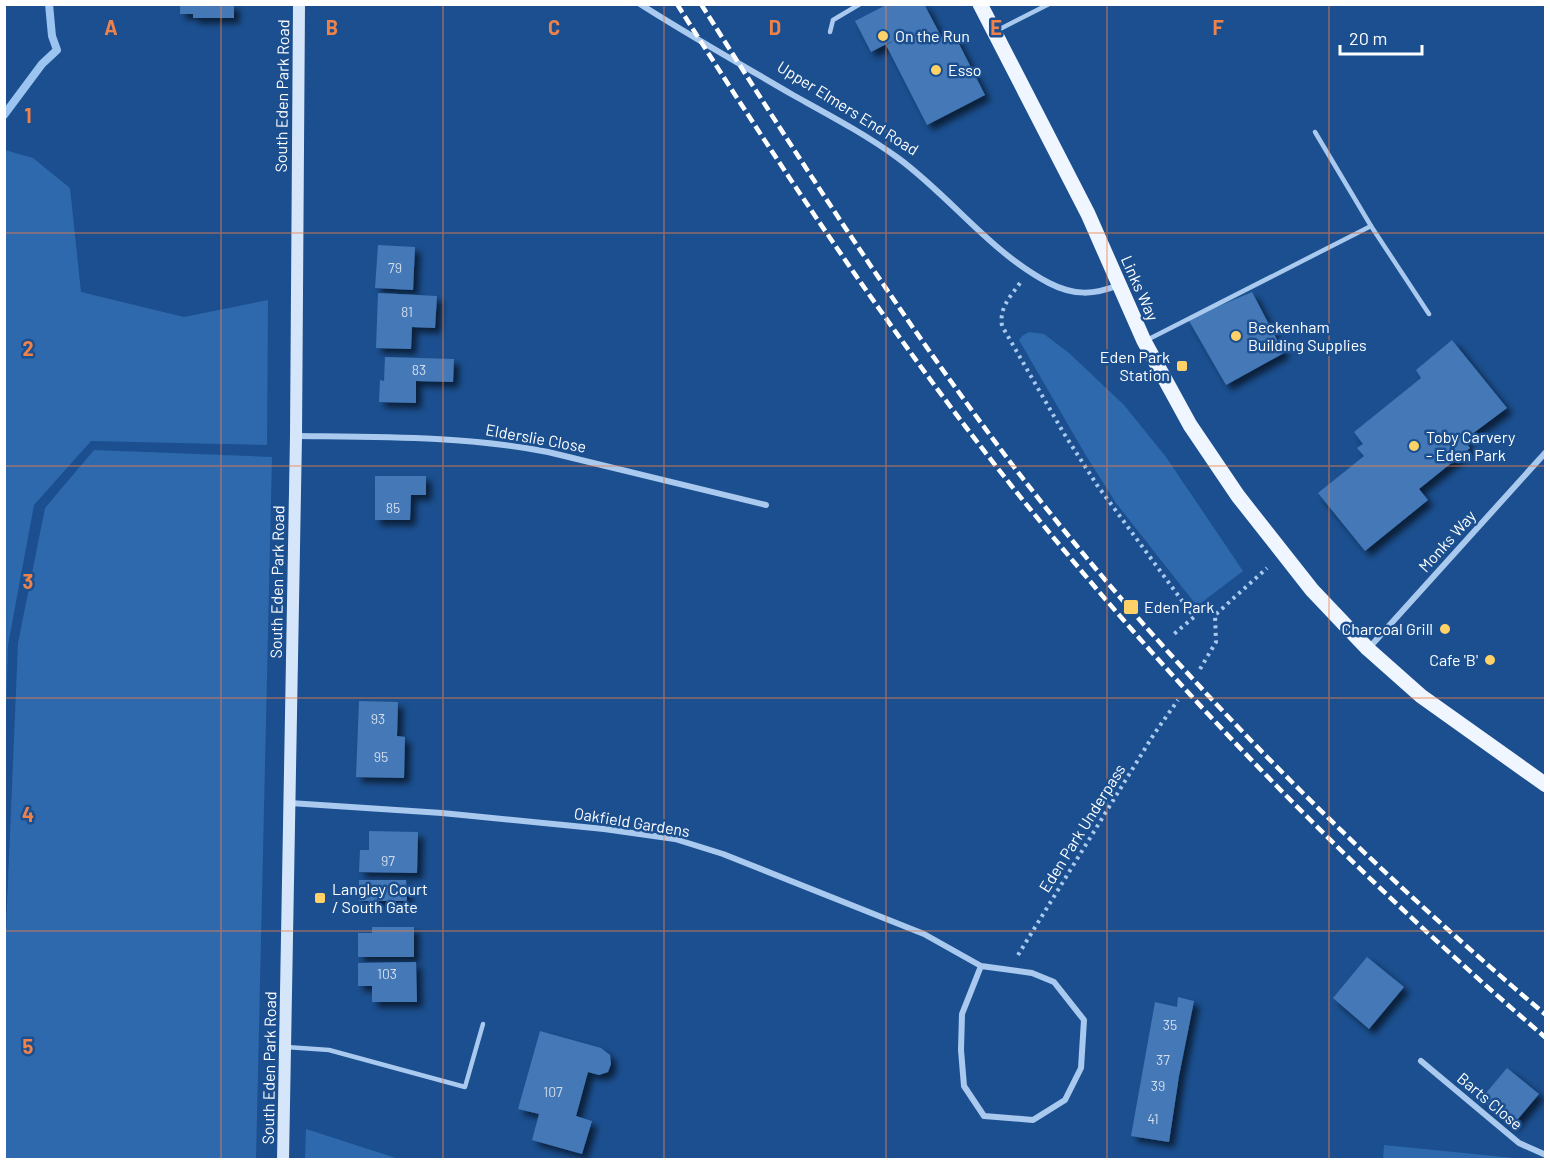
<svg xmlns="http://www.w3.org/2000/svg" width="1550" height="1164" viewBox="0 0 1550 1164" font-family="Barlow,sans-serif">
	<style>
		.green { fill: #2e69ad }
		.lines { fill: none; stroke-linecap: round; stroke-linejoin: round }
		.stream { stroke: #9cc4f0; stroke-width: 8 }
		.building { fill: #4478b7; filter: url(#shadow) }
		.path { stroke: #a9c9ee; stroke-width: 4; stroke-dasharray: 3 4.5; stroke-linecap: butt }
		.service { stroke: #a9c9ee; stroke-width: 4.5 }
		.minor { stroke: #a9c9ee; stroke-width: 6 }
		.secondary { stroke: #d6e6fa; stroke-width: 12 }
		.primary { stroke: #f0f6ff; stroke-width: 15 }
		.rail { stroke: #fff; stroke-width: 4.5; stroke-dasharray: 10 4.5; stroke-linecap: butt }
		.grid { fill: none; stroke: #ee8249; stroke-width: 1.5; stroke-opacity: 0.55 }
		.poi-dot { fill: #ffd166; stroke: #1b4f8f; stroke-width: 2 }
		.labels { text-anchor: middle; stroke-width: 5; stroke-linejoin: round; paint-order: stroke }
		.number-label { font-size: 14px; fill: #d0dded }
		.poi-label { font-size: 16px; fill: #fff; stroke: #1b4f8f; text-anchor: start }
		.street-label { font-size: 16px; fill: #fff; stroke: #1b4f8f }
		.grid-label { font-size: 20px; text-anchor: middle; font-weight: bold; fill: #ee8249; stroke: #1b4f8f; stroke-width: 5; stroke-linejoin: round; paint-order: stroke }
	</style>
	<defs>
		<filter id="shadow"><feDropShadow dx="5.5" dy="5.5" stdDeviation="3" flood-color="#0009"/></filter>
	</defs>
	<rect width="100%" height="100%" fill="#1b4f8f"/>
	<g class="green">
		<polygon points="5,150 33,158 70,188 81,292 184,317 268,300 267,445 91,441 34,505 8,645 5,742"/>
		<polygon points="1029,332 1044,334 1069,353 1124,405 1166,457 1243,571 1197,606 1116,503 1085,454 1019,340 1022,336"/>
		<polygon points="94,450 272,457 256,1159 5,1159 5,953 18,643 45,508"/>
		<polygon points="306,1129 399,1159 305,1159"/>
		<polygon points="1384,1145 1524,1159 1383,1159"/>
	</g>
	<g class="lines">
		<polyline class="stream" points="4,115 42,64 57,50 52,36 49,4"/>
	</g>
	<g class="building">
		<polygon points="180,4 234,4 234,18 193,18 193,14 180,14"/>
		<polygon points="888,4 924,4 942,38 953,32 985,95 927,125 886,45 896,39 871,52 855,21"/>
		<polygon points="378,245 415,247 413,290 375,288"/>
		<polygon points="1252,292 1284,353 1226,385 1188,319"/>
		<polygon points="378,293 437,296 435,328 412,327 411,349 376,348"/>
		<polygon points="1452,340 1507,408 1464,440 1470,448 1419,489 1428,500 1365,551 1318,493 1364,456 1357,448 1363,444 1354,432 1421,378 1416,370"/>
		<polygon points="385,357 454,359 453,382 416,381 416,403 379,402 380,380 384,381"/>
		<polygon points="375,476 426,476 426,495 411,495 410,520 375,520"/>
		<polygon points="359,701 398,702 397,736 405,737 404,778 356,777"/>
		<polygon points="369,831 418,832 417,873 359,872 360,850 369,850"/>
		<polygon points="359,880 406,880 407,901 359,901"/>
		<polygon points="372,927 414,927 414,957 358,957 358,933 372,933"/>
		<polygon points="1367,957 1404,987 1369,1029 1333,998"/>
		<polygon points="416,962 417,1002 372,1002 372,986 358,986 358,963"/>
		<polygon points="1178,997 1194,1001 1179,1076 1169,1142 1131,1136 1155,1002 1177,1007"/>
		<polygon points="540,1031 601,1048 610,1055 611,1064 608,1072 599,1075 588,1072 576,1116 592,1121 582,1154 532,1140 539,1114 518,1109"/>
		<polygon points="1507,1068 1539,1094 1512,1126 1481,1099"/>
	</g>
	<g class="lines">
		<g class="path">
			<path d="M 1020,283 C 1010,297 999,308 1002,326 L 1063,432 L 1097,485 L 1194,617 L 1174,634"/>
			<polyline points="1200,669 1216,642 1215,615 1267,568"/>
			<polyline points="1018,955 1154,734 1178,700"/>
		</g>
		<g class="service">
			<polyline points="998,30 1049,4"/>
			<polyline points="830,32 833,20 860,4"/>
			<polyline points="1315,132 1371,226"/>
			<polyline points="1147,340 1371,226 1429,314"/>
			<polyline points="286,1047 329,1050 465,1087 483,1024"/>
		</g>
		<g class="minor">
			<path d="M 640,4 C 690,36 742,65 793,95 C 829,115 865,134 898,158 C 951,197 990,252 1049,283 C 1074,296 1094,295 1119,285"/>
			<path d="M 296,436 C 381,437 466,436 548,452 L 766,505"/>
			<polyline points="1368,649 1546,452"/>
			<polyline points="290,803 442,813 604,829 675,839 723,854 924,934 981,966 1032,973 1054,982 1084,1020 1081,1068 1065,1100 1033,1120 984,1116 964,1086 961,1050 962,1014 981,966"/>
			<polyline points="1421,1061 1519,1143 1546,1155"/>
		</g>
		<polyline class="secondary" points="283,1160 296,436 299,4"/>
		<polyline class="primary" points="980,4 1088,214 1144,341 1190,425 1238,496 1312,590 1368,649 1421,696 1546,785"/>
		<g class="rail">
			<path d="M 677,4 C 796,192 920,378 1063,549 C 1210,726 1371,888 1546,1038"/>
			<path d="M 701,4 C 801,162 901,318 1014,467 C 1169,669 1351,850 1546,1015"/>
		</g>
	</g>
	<path class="grid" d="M 221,4 L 221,1160M 443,4 L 443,1160M 664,4 L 664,1160M 886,4 L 886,1160M 1107,4 L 1107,1160M 1329,4 L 1329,1160M 4,233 L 1546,233M 4,466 L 1546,466M 4,698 L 1546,698M 4,931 L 1546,931"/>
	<g class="poi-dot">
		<circle cx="883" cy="36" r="6"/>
		<circle cx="936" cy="70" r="6"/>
		<circle cx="1236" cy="336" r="6"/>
		<rect x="1176" y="360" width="12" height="12" rx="3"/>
		<circle cx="1414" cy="446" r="6"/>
		<rect x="1123" y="599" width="16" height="16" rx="3"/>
		<circle cx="1445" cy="629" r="6"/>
		<circle cx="1490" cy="660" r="6"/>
		<rect x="314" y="892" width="12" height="12" rx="3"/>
	</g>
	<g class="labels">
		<g class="number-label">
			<text x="395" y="273">79</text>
			<text x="407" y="317">81</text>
			<text x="419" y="375">83</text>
			<text x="393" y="513">85</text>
			<text x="378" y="724">93</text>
			<text x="381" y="762">95</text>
			<text x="388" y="866">97</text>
			<text x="387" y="979">103</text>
			<text x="1170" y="1030">35</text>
			<text x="1163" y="1065">37</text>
			<text x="1158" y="1091">39</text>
			<text x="553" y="1097">107</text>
			<text x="1153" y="1124">41</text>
		</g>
		<g class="poi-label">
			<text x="895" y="42">On the Run</text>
			<text x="948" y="76">Esso</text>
			<text x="1248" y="333">Beckenham<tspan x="1248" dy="18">Building Supplies</tspan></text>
			<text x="1170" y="363" text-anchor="end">Eden Park<tspan x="1170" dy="18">Station</tspan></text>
			<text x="1426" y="443">Toby Carvery<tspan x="1426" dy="18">- Eden Park</tspan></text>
			<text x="1144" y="613">Eden Park</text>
			<text x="1433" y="635" text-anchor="end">Charcoal Grill</text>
			<text x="1478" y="666" text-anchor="end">Cafe 'B'</text>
			<text x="332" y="895">Langley Court<tspan x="332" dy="18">/ South Gate</tspan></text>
		</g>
		<g class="street-label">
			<text transform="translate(282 96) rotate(-89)" y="6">South Eden Park Road</text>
			<text transform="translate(848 108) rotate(32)" y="6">Upper Elmers End Road</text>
			<text transform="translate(1140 288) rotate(66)" y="6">Links Way</text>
			<text transform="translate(536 438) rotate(10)" y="6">Elderslie Close</text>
			<text transform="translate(1447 541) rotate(-48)" y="6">Monks Way</text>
			<text transform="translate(277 582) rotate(-89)" y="6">South Eden Park Road</text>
			<text transform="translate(632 822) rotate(9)" y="6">Oakfield Gardens</text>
			<text transform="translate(1082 828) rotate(-58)" y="6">Eden Park Underpass</text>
			<text transform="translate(269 1068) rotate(-89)" y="6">South Eden Park Road</text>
			<text transform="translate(1490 1101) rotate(40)" y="6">Barts Close</text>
		</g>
	</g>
	<g class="grid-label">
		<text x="111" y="35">A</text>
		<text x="332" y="35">B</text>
		<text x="554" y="35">C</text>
		<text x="775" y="35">D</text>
		<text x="996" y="35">E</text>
		<text x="1218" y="35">F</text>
		<text x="28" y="123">1</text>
		<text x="28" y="356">2</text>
		<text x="28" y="589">3</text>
		<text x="28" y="822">4</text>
		<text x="28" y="1054">5</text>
	</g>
	<rect width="1550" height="1164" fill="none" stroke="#ffffff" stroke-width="12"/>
	<path d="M1340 45v9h82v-9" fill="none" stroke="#ffffff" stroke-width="3"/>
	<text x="1349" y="45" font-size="18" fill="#ffffff" stroke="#1b4f8f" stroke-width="4.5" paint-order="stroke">20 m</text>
</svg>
